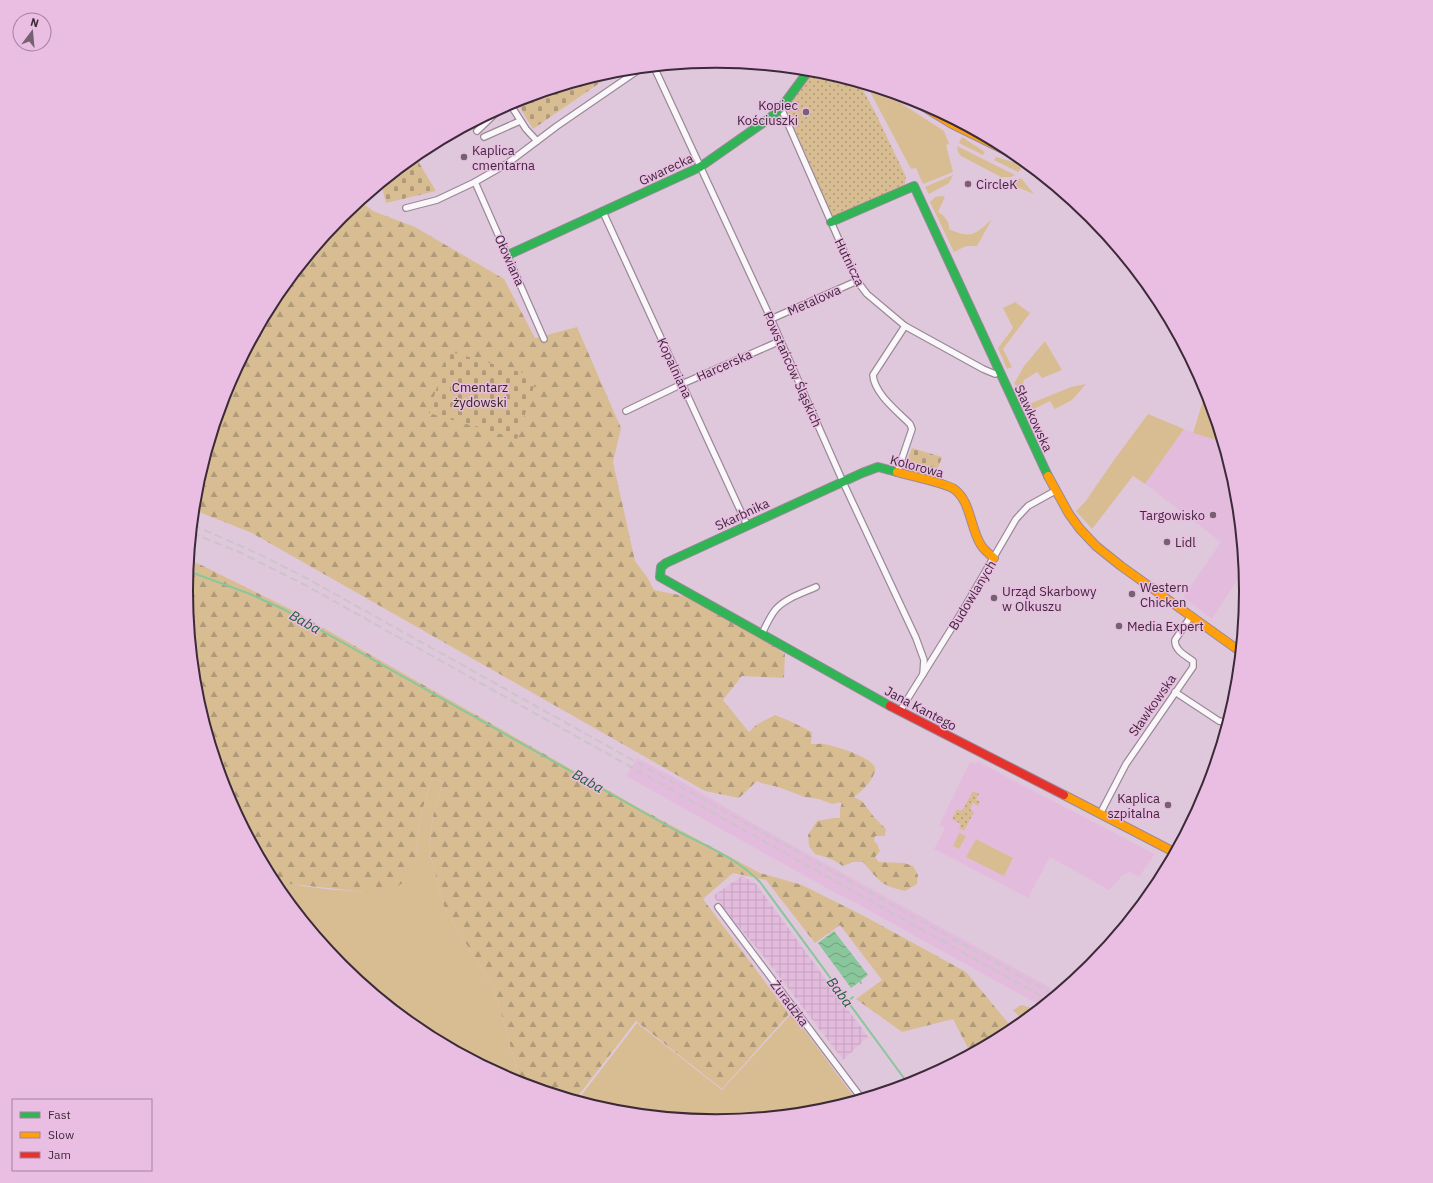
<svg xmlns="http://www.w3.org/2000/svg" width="1433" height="1183" viewBox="0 0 1433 1183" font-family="'IBM Plex Sans',sans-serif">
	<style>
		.built { fill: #e3bcdd }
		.industrial { fill: url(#industrial-grid) }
		.green { fill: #d8bd93 }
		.forest { fill: url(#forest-firs) }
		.cemetery { fill: url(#cemetery-stones) }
		.park { fill: url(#park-dots) }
		.water { fill: url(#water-waves) }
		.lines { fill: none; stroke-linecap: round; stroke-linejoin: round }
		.stream { stroke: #89c69c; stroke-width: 2 }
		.street-casing { stroke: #9b8998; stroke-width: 8 }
		.fast-casing { stroke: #9b8998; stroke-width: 10 }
		.slow-casing { stroke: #9b8998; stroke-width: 10 }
		.jam-casing { stroke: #9b8998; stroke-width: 10 }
		.street { stroke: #faf7fa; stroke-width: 5.5 }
		.fast { stroke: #30b455; stroke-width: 8 }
		.slow { stroke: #ff9f0a; stroke-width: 8 }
		.jam { stroke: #e5322d; stroke-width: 8 }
		.rail { stroke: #cbc5ca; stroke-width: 2; stroke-dasharray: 8 4; stroke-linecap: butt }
		.poi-dot { fill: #756172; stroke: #eabde3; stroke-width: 1.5 }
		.labels { text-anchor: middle; stroke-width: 3; stroke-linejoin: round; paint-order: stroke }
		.poi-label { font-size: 13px; fill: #3c2a39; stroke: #eabde3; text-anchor: start }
		.street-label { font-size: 13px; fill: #3c2a39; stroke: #eabde3 }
		.park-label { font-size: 13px; fill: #302916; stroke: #eabde3 }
		.water-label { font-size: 14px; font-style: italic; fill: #1c6135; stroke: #eabde3 }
		.rim { fill: none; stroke: #3c2a39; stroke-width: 2 }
	</style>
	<defs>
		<pattern id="industrial-grid" width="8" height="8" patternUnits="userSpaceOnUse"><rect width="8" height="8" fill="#e3bcdd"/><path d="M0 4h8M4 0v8" fill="none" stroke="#c4a2be"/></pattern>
		<pattern id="forest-firs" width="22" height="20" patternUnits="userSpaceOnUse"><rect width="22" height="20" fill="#d8bd93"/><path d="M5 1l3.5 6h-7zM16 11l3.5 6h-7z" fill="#b09a79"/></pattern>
		<pattern id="cemetery-stones" width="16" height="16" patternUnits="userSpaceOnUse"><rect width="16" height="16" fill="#d8bd93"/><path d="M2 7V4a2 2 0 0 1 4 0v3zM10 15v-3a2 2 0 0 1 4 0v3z" fill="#b09a79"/></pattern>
		<pattern id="park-dots" width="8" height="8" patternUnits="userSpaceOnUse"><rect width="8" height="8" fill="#d8bd93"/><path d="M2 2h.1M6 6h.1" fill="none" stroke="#b09a79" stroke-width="1.8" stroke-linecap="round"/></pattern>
		<pattern id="water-waves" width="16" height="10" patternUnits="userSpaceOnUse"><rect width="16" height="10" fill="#89c69c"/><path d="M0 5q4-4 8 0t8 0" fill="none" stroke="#71a180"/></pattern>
	</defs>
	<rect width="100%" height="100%" fill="#e0c8dc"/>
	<g class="built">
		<polygon points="1184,429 1223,442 1237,488 1245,568 1212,619 1183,597 1221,542 1145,484"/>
		<polygon points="637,758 679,780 770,833 1060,993 1043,1007 852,901 839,895 626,776"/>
		<polygon points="978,761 1001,774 1155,854 1139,877 1129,872 1123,875 1109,890 1050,857 1028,898 934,849 945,828 939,825 970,762 976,764"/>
	</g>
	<polygon class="industrial" points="742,876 756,884 868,1037 843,1060 765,958 713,896"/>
	<g class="green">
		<polygon points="867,86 886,91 896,100 941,129 944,131 949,144 946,145 953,172 923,184 916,168 911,169"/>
		<polygon points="962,137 985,152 983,155 959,143"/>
		<polygon points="957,146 1015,175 1011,177 1001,177 961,156 958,152"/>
		<polygon points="996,157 1020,164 1021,169 1018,172 994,160"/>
		<polygon points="953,175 949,183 929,194 925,187"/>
		<polygon points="1021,178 1034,194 1010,184"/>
		<path d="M 942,196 L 945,197 L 938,212 C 944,215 950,222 949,229 C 970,239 976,235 992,219 L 977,246 L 966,246 L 954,252 L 930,202 L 935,197 Z"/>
		<polygon points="1015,302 1030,313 1003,349 1012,367 1007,369 998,348 1013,328 1003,308"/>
		<polygon points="1045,341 1062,370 1042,378 1037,372 1024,380 1023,384 1020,386 1017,387 1014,383 1015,382 1024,366"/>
		<polygon points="1086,384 1072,400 1055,409 1050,401 1028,412 1018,391 1020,390 1024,391 1029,404 1071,387"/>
		<polygon points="1207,388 1207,389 1223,442 1193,433"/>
		<polygon points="1148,414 1184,429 1145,484 1133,476 1092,529 1076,511 1085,502 1114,460"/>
		<path d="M 432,779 L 443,781 L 433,816 L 429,850 L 445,910 L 494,988 L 521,1084 L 513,1082 L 422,1032 L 341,966 L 275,886 L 272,880 C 310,889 351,892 390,892 L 416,854 L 420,817 Z"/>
		<polygon points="959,833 966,836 959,849 953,846"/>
		<polygon points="976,839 1013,858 1004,876 966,857"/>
		<polygon points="791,1014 797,1020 857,1101 820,1112 716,1122 613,1112 577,1101 637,1023 722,1090"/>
	</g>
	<g class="forest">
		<path d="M 360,201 L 373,211 L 415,227 L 504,279 L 535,338 L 577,327 L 621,428 L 613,462 L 635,561 L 647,577 L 654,590 L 689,597 L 755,633 L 785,654 L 784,678 L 742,676 L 723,700 L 749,732 L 756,725 L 775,715 L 790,721 L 812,732 L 811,744 C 817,744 823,743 829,745 C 838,747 873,758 875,768 C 876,778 861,792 854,797 L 862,801 L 874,817 L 886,829 L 885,836 L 875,836 L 874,841 L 877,844 L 880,851 L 875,857 L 879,862 L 904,863 L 913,866 L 918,875 L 917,884 L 905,891 C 897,889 884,886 878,879 C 873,874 868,868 863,862 L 853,862 L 843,866 L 831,859 L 815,854 L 809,846 L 808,835 L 817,821 L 833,818 L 840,818 L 840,810 L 842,802 L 832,804 L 819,799 L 805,797 L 778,787 L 761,783 L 757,781 L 739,798 L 705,791 L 252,533 L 194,510 L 196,488 L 226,388 L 276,297 L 342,216 Z"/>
		<polygon points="189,559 290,609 641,809 760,873 802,885 864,916 966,972 1014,1030 971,1054 953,1019 902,1032 856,999 882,980 840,925 815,943 766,880 733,873 703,899 789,1014 722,1089 636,1021 575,1100 521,1084 494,988 445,910 429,850 433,816 443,781 432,779 420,817 416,854 408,879 390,892 364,892 291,884 272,880 226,794 196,695 186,591"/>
		<polygon points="1022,1005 1038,1010 1024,1022 1013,1010"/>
	</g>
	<g class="cemetery">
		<polygon points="613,71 617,71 533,129 516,101"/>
		<polygon points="415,156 436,191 386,203 381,184"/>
		<polygon points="448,351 537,377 517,439 429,413"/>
		<polygon points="912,448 942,457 934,479 903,470"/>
	</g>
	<g class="park">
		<polygon points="813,71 820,71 859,83 875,112 906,177 905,184 900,188 836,216 833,216 831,213 785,107"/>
		<polygon points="973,791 979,794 976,799 980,802 978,806 973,803 970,809 974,812 964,831 959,828 961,824 952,819 957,809 962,811"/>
	</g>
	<polygon class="water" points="834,931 868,975 851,988 818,943"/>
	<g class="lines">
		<g class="stream">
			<path d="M 188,571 L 250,594 L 285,610 L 675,830 C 704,845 737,858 760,882 L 909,1085"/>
			<polyline points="860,981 861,983"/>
			<polyline points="848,1001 853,997"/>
		</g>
		<g class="street-casing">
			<g id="street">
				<polyline points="654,67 771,319 843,482 916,638 924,660 923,674"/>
				<polyline points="510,104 526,129 537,141"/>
				<polyline points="781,108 857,281 867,294 905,326 983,369 995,374 1000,372"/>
				<polyline points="477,131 502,107"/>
				<polyline points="484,137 520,121"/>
				<polyline points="475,182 544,339"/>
				<polyline points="406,208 437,200 475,182 508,163 557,126 640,69"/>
				<polyline points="603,212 747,525"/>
				<polyline points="771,319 857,281"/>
				<polyline points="626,411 682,384 780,341"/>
				<path d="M 897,473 L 912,429 L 910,424 C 897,411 874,393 873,375 L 905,326"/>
				<path d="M 762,634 C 766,625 770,616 776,609 C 786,598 803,593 816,587"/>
				<polyline points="1175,692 1219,721 1228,723"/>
				<polyline points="900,711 963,610 1016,519 1028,506 1055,491"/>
				<path d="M 1100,814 L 1126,764 L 1193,667 L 1193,661 C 1186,656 1174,650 1175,640 L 1191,616"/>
				<polyline points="718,907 862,1099"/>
			</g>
		</g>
		<g class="fast-casing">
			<g id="fast">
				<polyline points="831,222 914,186 1048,476"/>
				<polyline points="508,255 700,167 770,118 781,108 809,70"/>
				<polyline points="890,706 660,577 661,567 666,563 862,473 878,467 897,472"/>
			</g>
		</g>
		<g class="slow-casing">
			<g id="slow">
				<polyline points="913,100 952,124 1019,157"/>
				<path d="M 897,472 C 910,476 945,483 954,489 C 971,501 970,528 981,545 C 984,550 989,554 994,558"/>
				<polyline points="1048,476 1069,514 1080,529 1096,546 1121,566 1241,652"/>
				<polyline points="1064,795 1176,853"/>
			</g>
		</g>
		<g class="jam-casing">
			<polyline id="jam" points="890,706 1064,795"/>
		</g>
		<use href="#street" class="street"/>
		<use href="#fast" class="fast"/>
		<use href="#slow" class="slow"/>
		<use href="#jam" class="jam"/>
		<g class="rail">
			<polyline points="193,525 259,554 308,579 1056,996"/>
			<polyline points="192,533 239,552 305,585 1050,1001"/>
		</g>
	</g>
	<g class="poi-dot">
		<circle cx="806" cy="112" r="4"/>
		<circle cx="464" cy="157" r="4"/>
		<circle cx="968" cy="184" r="4"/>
		<circle cx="1213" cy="515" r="4"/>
		<circle cx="1167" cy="542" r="4"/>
		<circle cx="1132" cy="594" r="4"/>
		<circle cx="994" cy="598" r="4"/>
		<circle cx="1119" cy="626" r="4"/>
		<circle cx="1168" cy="805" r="4"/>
	</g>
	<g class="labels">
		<g class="poi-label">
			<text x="798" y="110" text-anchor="end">Kopiec<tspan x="798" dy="15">Kościuszki</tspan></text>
			<text x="472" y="155">Kaplica<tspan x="472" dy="15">cmentarna</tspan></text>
			<text x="976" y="189">CircleK</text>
			<text x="1205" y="520" text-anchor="end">Targowisko</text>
			<text x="1175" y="547">Lidl</text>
			<text x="1140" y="592">Western<tspan x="1140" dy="15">Chicken</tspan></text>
			<text x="1002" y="596">Urząd Skarbowy<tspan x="1002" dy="15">w Olkuszu</tspan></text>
			<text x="1127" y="631">Media Expert</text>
			<text x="1160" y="803" text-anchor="end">Kaplica<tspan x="1160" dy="15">szpitalna</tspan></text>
		</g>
		<g class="street-label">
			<text transform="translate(666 169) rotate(-25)" y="5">Gwarecka</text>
			<text transform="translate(510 260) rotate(66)" y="5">Ołowiana</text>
			<text transform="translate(850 262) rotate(64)" y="5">Hutnicza</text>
			<text transform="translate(814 300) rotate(-24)" y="5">Metalowa</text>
			<text transform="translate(724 365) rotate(-24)" y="5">Harcerska</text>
			<text transform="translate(675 368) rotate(65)" y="5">Kopalniana</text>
			<text transform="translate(793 369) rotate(66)" y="5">Powstańców Śląskich</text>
			<text transform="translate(1034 418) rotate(65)" y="5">Sławkowska</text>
			<text transform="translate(917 466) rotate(15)" y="5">Kolorowa</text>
			<text transform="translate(742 514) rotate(-25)" y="5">Skarbnika</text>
			<text transform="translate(972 595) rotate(-59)" y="5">Budowlanych</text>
			<text transform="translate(1152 705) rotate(-55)" y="5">Sławkowska</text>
			<text transform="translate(921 708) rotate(28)" y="5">Jana Kantego</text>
			<text transform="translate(790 1003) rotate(53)" y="5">Żuradzka</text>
		</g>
		<g class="park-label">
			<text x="480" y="392">Cmentarz<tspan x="480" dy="15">żydowski</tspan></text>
		</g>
		<g class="water-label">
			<text transform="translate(305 622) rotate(29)" y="5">Baba</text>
			<text transform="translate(588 781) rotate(29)" y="5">Baba</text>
			<text transform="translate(840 992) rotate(53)" y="5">Baba</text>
		</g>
	</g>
	<path d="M0 0H1433V1183H0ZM193 591a523 523 0 1 1 1046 0a523 523 0 1 1-1046 0Z" fill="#eabde3" fill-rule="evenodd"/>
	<path class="rim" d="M193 591a523 523 0 1 1 1046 0a523 523 0 1 1-1046 0Z"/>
	<rect x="12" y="1099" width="140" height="72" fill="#eabde3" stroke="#a4829f"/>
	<rect x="20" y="1112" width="20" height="6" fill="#30b455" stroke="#a4829f"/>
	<text x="48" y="1119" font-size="12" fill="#3c2a39">Fast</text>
	<rect x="20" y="1132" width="20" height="6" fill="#ff9f0a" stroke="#a4829f"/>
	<text x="48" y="1139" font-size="12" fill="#3c2a39">Slow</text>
	<rect x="20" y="1152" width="20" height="6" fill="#e5322d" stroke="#a4829f"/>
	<text x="48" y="1159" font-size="12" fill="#3c2a39">Jam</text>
	<g transform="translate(32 32) rotate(16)"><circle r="19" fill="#eabde3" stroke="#a4829f"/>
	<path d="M0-3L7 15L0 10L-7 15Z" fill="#756172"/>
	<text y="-6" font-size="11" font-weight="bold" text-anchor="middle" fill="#3c2a39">N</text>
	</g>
</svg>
